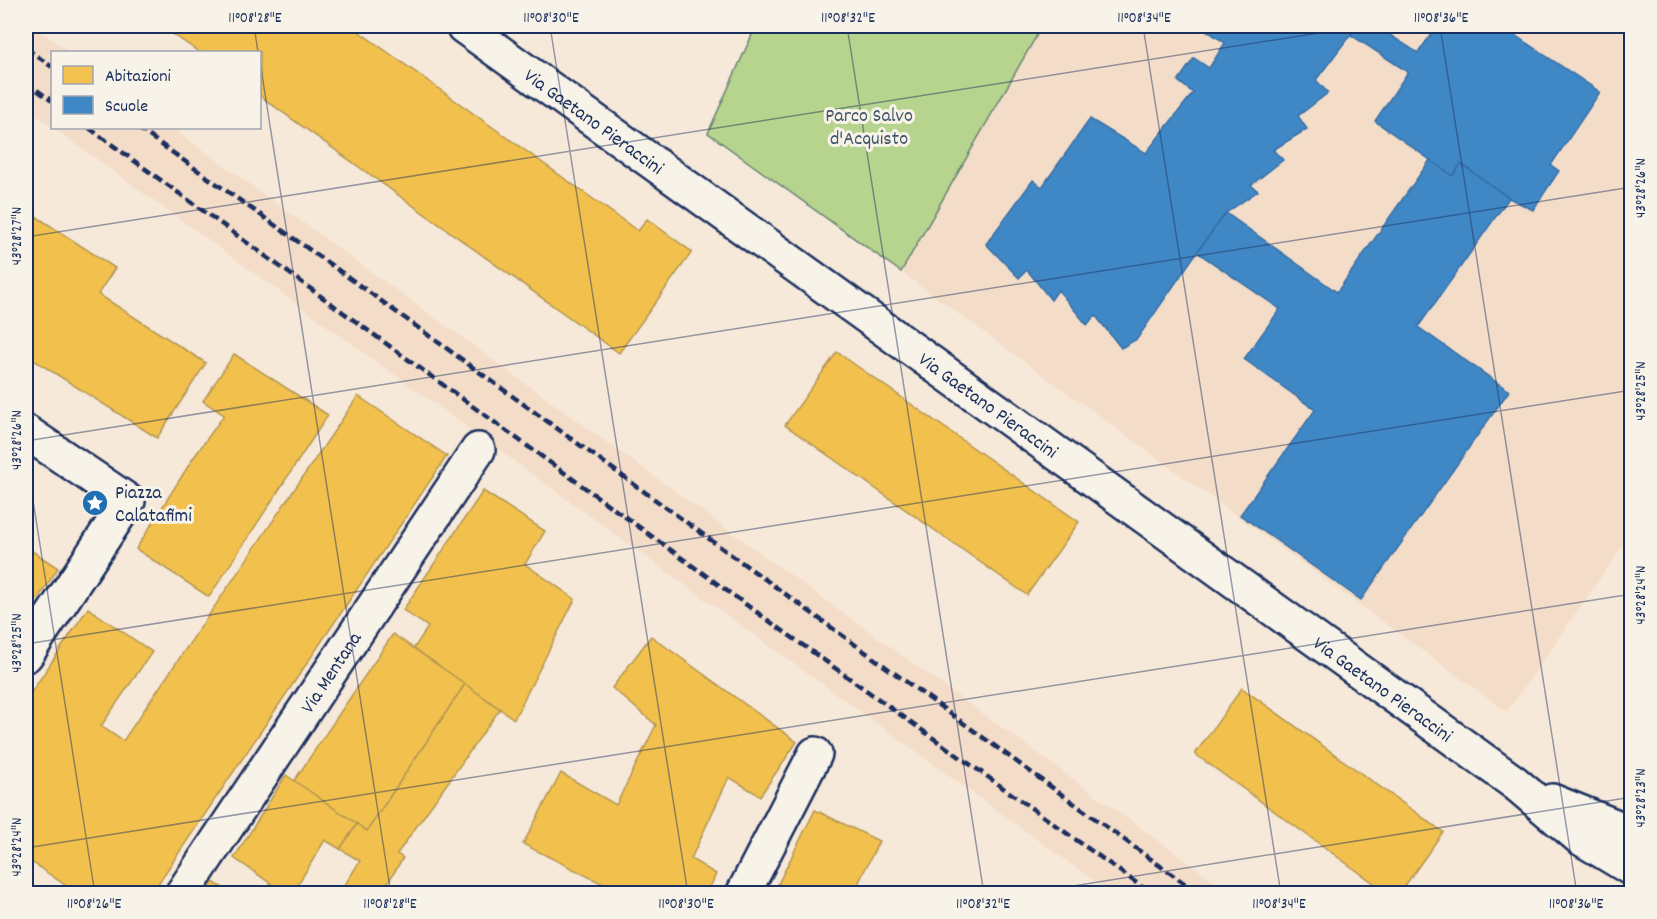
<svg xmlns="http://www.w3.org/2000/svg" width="1657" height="919" viewBox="0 0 1657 919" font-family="Dekko,sans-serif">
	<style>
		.built { fill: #f4ddc8 }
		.green { fill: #b6d48d; stroke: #688276; stroke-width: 1.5 }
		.homes { fill: #f2c14e; stroke: #b29553; stroke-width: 1.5 }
		.schools { fill: #3f88c5; stroke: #346da6; stroke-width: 1.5 }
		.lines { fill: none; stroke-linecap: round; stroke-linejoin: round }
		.minor-casing { stroke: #1b2f5e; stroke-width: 38 }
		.minor { stroke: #f7f3e8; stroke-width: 33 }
		.rail { stroke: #1b2f5e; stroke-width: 4.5; stroke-dasharray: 9 4.5; stroke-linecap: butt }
		.ticks { fill: none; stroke: #1b2f5e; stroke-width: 1.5; stroke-opacity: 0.45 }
		.labels { text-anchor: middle; stroke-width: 6; stroke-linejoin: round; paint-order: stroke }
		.park-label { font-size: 20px; fill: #42586a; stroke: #f7f3e8 }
		.street-label { font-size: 20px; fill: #1b2f5e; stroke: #f7f3e8 }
		.poi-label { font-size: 20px; fill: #1b2f5e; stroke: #f7f3e8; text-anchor: start }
		.neatline { fill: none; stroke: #1b2f5e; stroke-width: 2 }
		.ticks-label { font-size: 15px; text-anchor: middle; fill: #1b2f5e }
	</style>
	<rect width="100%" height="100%" fill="#f6e9d9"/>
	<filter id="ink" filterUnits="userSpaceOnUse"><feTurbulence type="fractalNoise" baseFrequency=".0167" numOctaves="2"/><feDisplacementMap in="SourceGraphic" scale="12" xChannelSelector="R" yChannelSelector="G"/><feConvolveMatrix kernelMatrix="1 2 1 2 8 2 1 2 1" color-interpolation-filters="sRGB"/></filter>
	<g filter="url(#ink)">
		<g class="built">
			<polygon points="26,26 34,26 70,52 52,52 52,128 172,128 1231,893 1111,893 26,108"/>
			<polygon points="1042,26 1631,26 1631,534 1507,712 901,272"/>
		</g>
		<polygon class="green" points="756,26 1042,26 901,272 708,133"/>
		<g class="homes">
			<polygon points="161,26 351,26 638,231 647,219 692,252 619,353 260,96 260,52 199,52"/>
			<polygon points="26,209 37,217 26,235"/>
			<polygon points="37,217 115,268 98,294 206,363 157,438 26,355 26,235"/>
			<polygon points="837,352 1079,522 1027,595 785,425"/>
			<polygon points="234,354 328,415 209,597 136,549 192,460 224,415 203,401"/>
			<polygon points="358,396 447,456 151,894 78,894 26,858 26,700 88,608 152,652 101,726 123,741"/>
			<polygon points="483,491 545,531 525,564 575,599 514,719 414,648 428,627 403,610"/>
			<polygon points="26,547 58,568 26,617"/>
			<polygon points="393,634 465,684 367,831 294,781"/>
			<polygon points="651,636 797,742 760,796 729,777 691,859 716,874 707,894 623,894 523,844 561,773 616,805 656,725 612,688"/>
			<polygon points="465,684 500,709 397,854 403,858 381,894 339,894 360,861 340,849 357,824 367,831"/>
			<polygon points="1242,688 1443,832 1399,894 1389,894 1195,754"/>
			<polygon points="286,775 357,824 340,849 325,840 292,894 286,894 234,858"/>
			<polygon points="815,810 879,841 853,894 797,894 778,884"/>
			<polygon points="213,882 233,894 207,894"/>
			<polygon points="778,884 797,894 774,894"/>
		</g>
		<g class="schools">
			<polygon points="1200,26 1357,26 1316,80 1328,93 1298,116 1307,129 1273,150 1283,160 1251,185 1258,191 1226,213 1197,252 1137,339 1121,348 1095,315 1087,325 1058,290 1051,300 1027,270 1019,278 986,244 1033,180 1042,187 1090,119 1146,153 1193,93 1178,81 1194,58 1209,68 1225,43"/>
			<polygon points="1357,26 1376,26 1418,53 1437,26 1501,26 1600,92 1551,165 1559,171 1533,210 1509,198 1461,164 1453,176 1375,121 1408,72 1351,35"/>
			<polygon points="1430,160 1453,176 1461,164 1509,198 1418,327 1509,391 1361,600 1240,515 1315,410 1244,359 1280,309 1197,252 1226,213 1337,292"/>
		</g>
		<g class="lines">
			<g class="minor-casing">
				<g id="minor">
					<path id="s1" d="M 463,26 L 1515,783 L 1579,837 L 1632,869"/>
					<polyline points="26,432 128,501 26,655"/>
					<polyline points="1552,801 1632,833"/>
					<path id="s2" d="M 182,894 L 478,450"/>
					<polyline points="743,894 815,754"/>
				</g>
			</g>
			<use href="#minor" class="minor"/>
			<g class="rail">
				<polyline points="26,48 52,67"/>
				<polyline points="26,82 52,101"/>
				<polyline points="89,128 741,601 1152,894"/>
				<polyline points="138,128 355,282 1199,894"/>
			</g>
		</g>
	</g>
	<path class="ticks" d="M 254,26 L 258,52M 550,26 L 688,894M 847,26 L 984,894M 1143,26 L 1281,894M 1440,26 L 1577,894M 26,34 L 78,26M 260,62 L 391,894M 26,237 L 1363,26M 26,441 L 1632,187M 26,456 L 95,894M 26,644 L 1632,390M 26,848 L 1632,594M 1023,894 L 1632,797"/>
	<defs>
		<g id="sight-disc" transform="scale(1.35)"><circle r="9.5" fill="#1f6fb2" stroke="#f7f3e8"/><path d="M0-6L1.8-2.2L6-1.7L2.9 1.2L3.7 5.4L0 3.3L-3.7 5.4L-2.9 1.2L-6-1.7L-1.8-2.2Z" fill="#fff"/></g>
	</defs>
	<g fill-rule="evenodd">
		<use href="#sight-disc" x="95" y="503"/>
	</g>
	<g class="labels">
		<g class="park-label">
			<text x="869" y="121">Parco Salvo<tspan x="869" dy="23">d'Acquisto</tspan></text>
		</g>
		<g class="street-label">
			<text dy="7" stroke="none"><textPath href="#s1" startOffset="162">Via Gaetano Pieraccini</textPath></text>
			<text dy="7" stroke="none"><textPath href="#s1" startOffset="648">Via Gaetano Pieraccini</textPath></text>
			<text dy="7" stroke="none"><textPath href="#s2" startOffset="267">Via Mentana</textPath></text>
			<text dy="7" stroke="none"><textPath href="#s1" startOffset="1134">Via Gaetano Pieraccini</textPath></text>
		</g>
		<g class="poi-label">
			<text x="115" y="498">Piazza<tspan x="115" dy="23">Calatafimi</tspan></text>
		</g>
	</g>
	<rect width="1657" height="919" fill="none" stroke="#f7f3e8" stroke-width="66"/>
	<rect x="51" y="51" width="210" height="78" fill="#f7f3e8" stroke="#9fa5b1" stroke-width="1.5"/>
	<rect x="63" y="66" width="30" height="18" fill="#f2c14e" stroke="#9fa5b1" stroke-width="1.5"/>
	<text x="105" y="81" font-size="18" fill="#1b2f5e">Abitazioni</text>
	<rect x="63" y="96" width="30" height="18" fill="#3f88c5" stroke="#9fa5b1" stroke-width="1.5"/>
	<text x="105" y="111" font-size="18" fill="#1b2f5e">Scuole</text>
	<rect x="33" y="33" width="1591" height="853" class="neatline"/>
	<g class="ticks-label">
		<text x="255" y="22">11°08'28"E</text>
		<text x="551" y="22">11°08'30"E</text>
		<text x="848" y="22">11°08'32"E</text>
		<text x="1144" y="22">11°08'34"E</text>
		<text x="1441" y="22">11°08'36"E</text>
		<text transform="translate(1640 188) rotate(-90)" y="5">43°28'26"N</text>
		<text transform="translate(16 236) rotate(-90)" y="5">43°28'27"N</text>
		<text transform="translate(1640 391) rotate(-90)" y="5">43°28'25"N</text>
		<text transform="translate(16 440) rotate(-90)" y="5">43°28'26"N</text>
		<text transform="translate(1640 595) rotate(-90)" y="5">43°28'24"N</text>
		<text transform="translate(16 643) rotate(-90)" y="5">43°28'25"N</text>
		<text transform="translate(1640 798) rotate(-90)" y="5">43°28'23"N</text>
		<text transform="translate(16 847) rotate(-90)" y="5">43°28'24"N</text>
		<text x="94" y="908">11°08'26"E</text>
		<text x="390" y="908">11°08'28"E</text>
		<text x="686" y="908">11°08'30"E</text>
		<text x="983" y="908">11°08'32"E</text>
		<text x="1279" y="908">11°08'34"E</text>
		<text x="1576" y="908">11°08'36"E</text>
	</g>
</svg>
